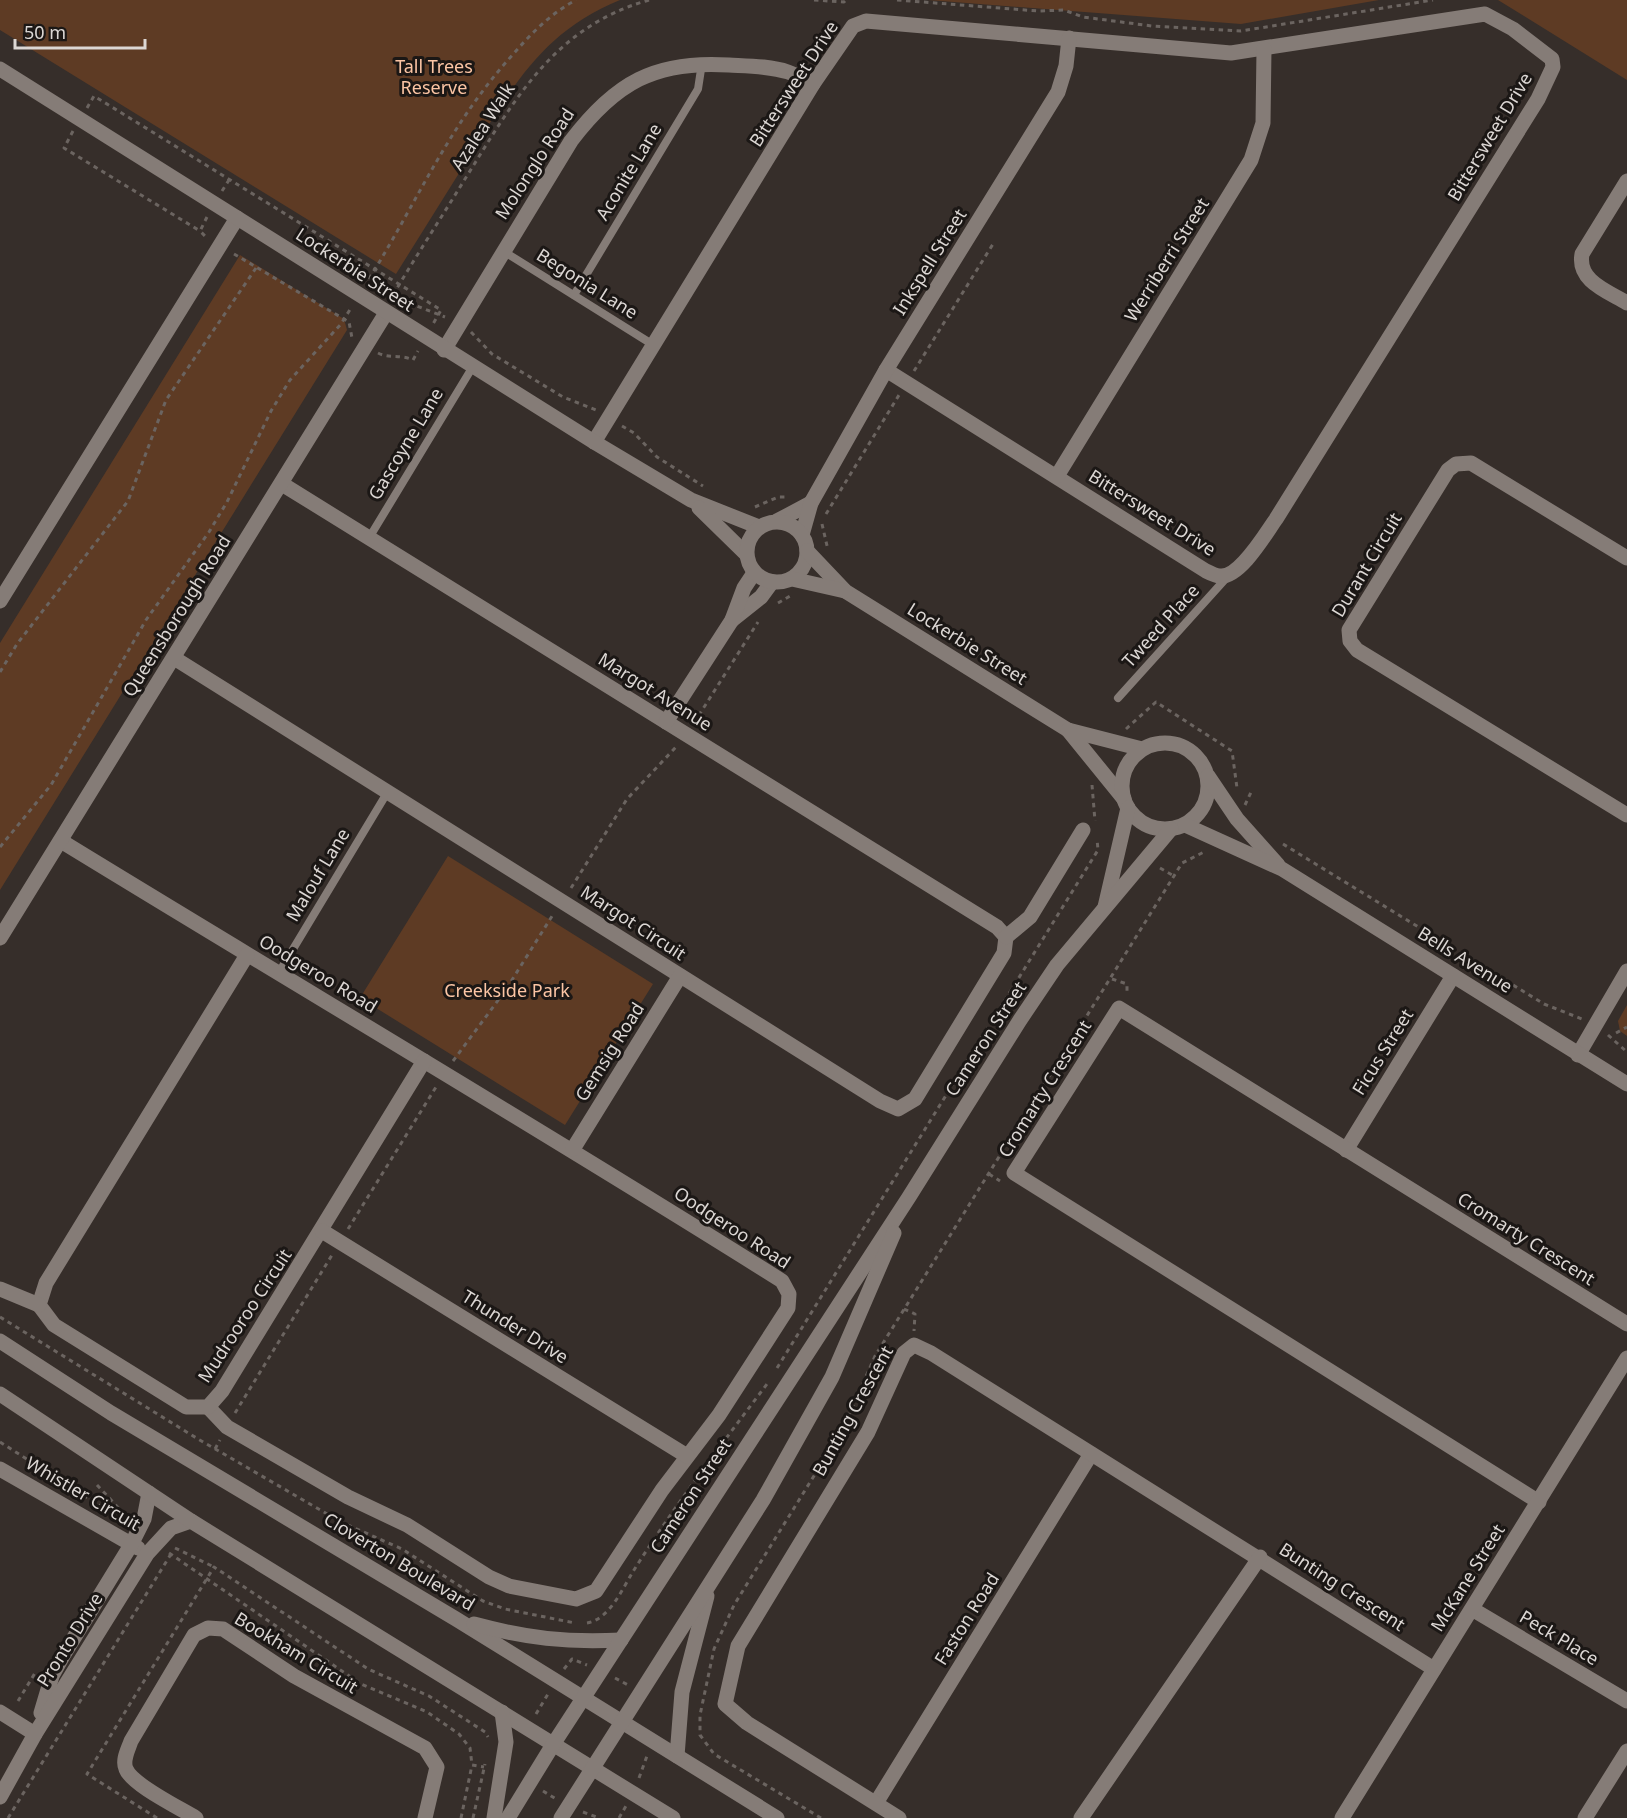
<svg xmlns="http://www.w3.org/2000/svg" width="1627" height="1818" viewBox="0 0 1627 1818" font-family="'Noto Sans',sans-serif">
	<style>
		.green { fill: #5e3b24 }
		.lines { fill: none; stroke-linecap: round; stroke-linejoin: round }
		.path { stroke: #6b6460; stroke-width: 3; stroke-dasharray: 4.5 4.5; stroke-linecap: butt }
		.service { stroke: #857c77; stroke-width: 8 }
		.minor { stroke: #857c77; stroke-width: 15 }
		.tertiary { stroke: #857c77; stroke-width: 15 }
		.labels { text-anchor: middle; stroke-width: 6; stroke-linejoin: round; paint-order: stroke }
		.park-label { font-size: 18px; fill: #fcc5a4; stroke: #1b1715 }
		.street-label { font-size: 18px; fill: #dcd7d4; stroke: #1b1715 }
	</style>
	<rect width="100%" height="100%" fill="#362e2a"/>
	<g class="green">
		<path d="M 0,0 L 620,0 C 542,32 513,86 471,154 C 446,194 421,234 396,274 L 0,30 Z"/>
		<polygon points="928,0 1379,0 1241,24"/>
		<polygon points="1498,0 1627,0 1627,80"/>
		<polygon points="240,255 344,319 347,330 0,890 0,643"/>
		<polygon points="448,856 653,984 565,1125 360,998"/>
		<polygon points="1627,1005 1627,1036 1620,1031 1618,1021"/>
	</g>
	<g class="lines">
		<g class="path">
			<polyline points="814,0 844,2 846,0"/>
			<polyline points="897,0 1038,11 1064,10 1083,17 1152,26 1241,31 1433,0"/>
			<polyline points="87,108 94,96 441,310 433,324"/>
			<polyline points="73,131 64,148 200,231"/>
			<polyline points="222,191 229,180"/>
			<polyline points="207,217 200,231 207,238"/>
			<polyline points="234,254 349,322 352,338"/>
			<polyline points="355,271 404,301 445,317"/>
			<path d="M 369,279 C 417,202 447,129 508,60 C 529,36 548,15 576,0"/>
			<path d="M 393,295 C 416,256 441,218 465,179 C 514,101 553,27 649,0"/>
			<polyline points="471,332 492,354 563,397 596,410"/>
			<path d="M 378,353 C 390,359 400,354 413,360 L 418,351"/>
			<polyline points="914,371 993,244"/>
			<polyline points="622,426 634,433 657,457 703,486"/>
			<polyline points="755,507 778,497 787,497"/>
			<polyline points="826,514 899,395"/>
			<polyline points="822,524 828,550"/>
			<polyline points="778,603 790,596"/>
			<polyline points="0,672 17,644 128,501 166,400 256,268"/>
			<polyline points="694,723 758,622"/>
			<polyline points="1126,729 1156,702 1232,751 1237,788"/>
			<polyline points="1092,785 1095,821"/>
			<polyline points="1245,805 1252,790"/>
			<polyline points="1283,844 1544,1004 1582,1019"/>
			<polyline points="0,847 51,785 146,620 209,532 227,502 271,411 290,380 341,324 351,308"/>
			<polyline points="1160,868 1174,876"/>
			<polyline points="571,888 627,799 676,747"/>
			<polyline points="1112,979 1127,984 1127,994"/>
			<polyline points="1616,1033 1627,1027"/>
			<polyline points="1608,1035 1627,1052"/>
			<polyline points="453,1061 505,991 554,913"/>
			<polyline points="989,1174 1000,1181"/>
			<polyline points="348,1229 436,1087"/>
			<polyline points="904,1309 915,1314 914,1331"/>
			<polyline points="0,1317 198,1439 341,1522 402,1549 483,1601 505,1609 575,1623"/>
			<polyline points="777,1368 1098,850 1097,839"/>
			<polyline points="235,1413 332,1255"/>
			<polyline points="0,1442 102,1507"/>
			<polyline points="215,1449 220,1440"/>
			<polyline points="97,1485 127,1517"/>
			<polyline points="175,1548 214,1567"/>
			<polyline points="169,1553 361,1684 427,1712 459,1734 470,1748 472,1765 484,1767"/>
			<path d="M 587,1623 C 610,1619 622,1589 634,1570 C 675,1505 721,1445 767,1384"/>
			<polyline points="564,1669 572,1659 587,1665"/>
			<polyline points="615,1678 628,1685"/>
			<polyline points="18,1701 35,1673"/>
			<polyline points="536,1714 548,1694"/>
			<polyline points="639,1778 647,1756"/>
			<polyline points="543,1791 556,1799"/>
			<polyline points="583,1812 599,1818"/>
			<polyline points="8,1818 171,1554"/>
			<polyline points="157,1818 87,1774 214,1567 368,1669 429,1696 485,1732 488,1737"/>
			<polyline points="461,1818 472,1765"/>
			<polyline points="473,1818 485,1764"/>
			<polyline points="619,1818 626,1806"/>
			<polyline points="821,1818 714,1754 700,1735 700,1715 714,1649 734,1605 843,1429 875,1356 1182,863 1204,852"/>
		</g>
		<g class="service">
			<polyline points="503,251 655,346"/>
			<polyline points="574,295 698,89 702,63"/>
			<polyline points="369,538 472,368"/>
			<polyline points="1118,698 1229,575"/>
			<polyline points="278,974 387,793"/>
		</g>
		<g class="minor">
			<path d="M 1627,181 L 1582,254 C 1577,281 1607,291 1627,303"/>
			<path d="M 444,350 L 571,141 C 615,83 655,60 729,65 C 748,66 770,66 788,72 C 797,75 805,80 813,84"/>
			<path d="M 594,442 L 813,84 L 853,26 L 866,21 L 1231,53 L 1485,14 L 1513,29 L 1552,59 L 1553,67 L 1538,99 L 1276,519 C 1266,533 1240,578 1220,576 C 1216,576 1210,573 1206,571 L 886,370"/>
			<polyline points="1057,476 1251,160 1263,123 1264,49"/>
			<polyline points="282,484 997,927 1006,937"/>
			<polyline points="777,521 811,503"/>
			<polyline points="802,535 811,503 886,370 1058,92 1066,66 1069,38"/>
			<polyline points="1627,558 1471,463 1456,464 1448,470 1349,630 1350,641 1357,650 1627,815"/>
			<polyline points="0,601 237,218"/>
			<polyline points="732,620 761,597 772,582"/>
			<polyline points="174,658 880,1101 898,1109 915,1099 1004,953 1006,937"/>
			<polyline points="666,722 732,620 744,588 754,573"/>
			<path d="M 61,841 C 301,988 544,1131 782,1281 L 789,1294 L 788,1308 L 719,1415 L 662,1490 L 596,1591 L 576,1599 L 509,1586 L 489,1577 L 407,1525 L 348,1497 L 227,1427 L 208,1407"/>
			<polyline points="1006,937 1030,917 1083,830"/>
			<polyline points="0,938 386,313"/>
			<polyline points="247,955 46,1283 39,1305 54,1325 186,1407 208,1407 222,1391 424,1061"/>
			<polyline points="1578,1055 1627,971"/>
			<polyline points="573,1149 680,976"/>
			<polyline points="1346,1150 1453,976"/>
			<polyline points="322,1231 687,1456"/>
			<polyline points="0,1289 39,1305"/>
			<polyline points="0,1469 138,1548"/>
			<polyline points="1539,1502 1014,1173 1119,1008 1627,1324"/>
			<polyline points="1472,1609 1627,1701"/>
			<polyline points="0,1712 35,1734"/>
			<polyline points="41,1713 52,1676 64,1654 131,1545 144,1519 149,1493"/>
			<polyline points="0,1797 35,1734 147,1554 171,1528 191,1521"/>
			<polyline points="876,1803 1091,1454"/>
			<path d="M 196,1818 C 180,1808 132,1785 126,1769 C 122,1760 128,1750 131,1741 L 194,1635 L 208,1628 L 223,1629 L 294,1676 L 425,1748 L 437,1767 L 425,1818"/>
			<polyline points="899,1818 747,1723 725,1704 738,1646 868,1432 904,1353 914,1345 931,1353 1434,1669"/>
			<polyline points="1081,1818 1260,1557"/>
			<polyline points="1342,1818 1627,1358"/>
			<polyline points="1585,1818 1627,1751"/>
		</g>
		<g class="tertiary">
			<polyline points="0,69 594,442 691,500 759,527"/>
			<polyline points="699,508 746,554"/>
			<circle cx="777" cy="552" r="30"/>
			<polyline points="807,551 845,591 1068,730 1142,749"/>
			<polyline points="792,579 845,591"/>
			<polyline points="1068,730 1124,799"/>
			<circle cx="1165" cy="786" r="43"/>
			<polyline points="1208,776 1237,819 1278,865"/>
			<polyline points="1185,825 1282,869 1627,1084"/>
			<polyline points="1105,907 1128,808"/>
			<polyline points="0,1341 111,1413 456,1619 777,1818"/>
			<polyline points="0,1394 191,1521 673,1818"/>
			<path d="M 474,1624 C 526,1638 567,1643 621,1640"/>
			<polyline points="677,1756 682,1692 707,1596"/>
			<polyline points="494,1818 506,1742 502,1712"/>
			<polyline points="508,1818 554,1743 909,1197 1020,1020 1057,965 1171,829"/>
			<polyline points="561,1818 763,1500 832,1377 894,1233"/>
		</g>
	</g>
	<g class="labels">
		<g class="park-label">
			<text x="434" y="73">Tall Trees<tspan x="434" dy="21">Reserve</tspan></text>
			<text x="507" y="997">Creekside Park</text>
		</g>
		<g class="street-label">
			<text transform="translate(794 84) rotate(-57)" y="6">Bittersweet Drive</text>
			<text transform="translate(483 127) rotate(-57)" y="6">Azalea Walk</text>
			<text transform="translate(1490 137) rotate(-59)" y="6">Bittersweet Drive</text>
			<text transform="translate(535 164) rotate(-57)" y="6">Molonglo Road</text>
			<text transform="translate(629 172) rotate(-59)" y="6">Aconite Lane</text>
			<text transform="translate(1167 260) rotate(-58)" y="6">Werriberri Street</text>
			<text transform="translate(930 262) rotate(-58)" y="6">Inkspell Street</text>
			<text transform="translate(355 270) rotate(33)" y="6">Lockerbie Street</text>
			<text transform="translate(587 284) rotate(32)" y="6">Begonia Lane</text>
			<text transform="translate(406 444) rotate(-59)" y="6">Gascoyne Lane</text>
			<text transform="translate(1152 513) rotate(32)" y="6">Bittersweet Drive</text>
			<text transform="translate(1367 565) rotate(-59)" y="6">Durant Circuit</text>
			<text transform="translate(177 616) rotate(-58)" y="6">Queensborough Road</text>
			<text transform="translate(1161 626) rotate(-48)" y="6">Tweed Place</text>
			<text transform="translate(967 644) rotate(32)" y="6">Lockerbie Street</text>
			<text transform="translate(655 692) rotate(32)" y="6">Margot Avenue</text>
			<text transform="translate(318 875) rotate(-59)" y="6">Malouf Lane</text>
			<text transform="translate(633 923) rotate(33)" y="6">Margot Circuit</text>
			<text transform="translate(1465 960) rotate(32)" y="6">Bells Avenue</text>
			<text transform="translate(318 974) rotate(31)" y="6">Oodgeroo Road</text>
			<text transform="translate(986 1039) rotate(-57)" y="6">Cameron Street</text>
			<text transform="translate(610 1052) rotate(-58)" y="6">Gemsig Road</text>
			<text transform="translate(1383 1052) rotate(-58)" y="6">Ficus Street</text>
			<text transform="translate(1045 1089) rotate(-58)" y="6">Cromarty Crescent</text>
			<text transform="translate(732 1228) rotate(33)" y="6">Oodgeroo Road</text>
			<text transform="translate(1526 1239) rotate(32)" y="6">Cromarty Crescent</text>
			<text transform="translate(245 1316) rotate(-57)" y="6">Mudrooroo Circuit</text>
			<text transform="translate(515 1327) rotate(32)" y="6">Thunder Drive</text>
			<text transform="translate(853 1411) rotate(-61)" y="6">Bunting Crescent</text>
			<text transform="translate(83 1494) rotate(30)" y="6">Whistler Circuit</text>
			<text transform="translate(691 1496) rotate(-57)" y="6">Cameron Street</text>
			<text transform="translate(399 1562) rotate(31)" y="6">Cloverton Boulevard</text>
			<text transform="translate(1468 1578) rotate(-58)" y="6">McKane Street</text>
			<text transform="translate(1342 1587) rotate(33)" y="6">Bunting Crescent</text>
			<text transform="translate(967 1619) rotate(-58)" y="6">Faston Road</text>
			<text transform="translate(1559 1638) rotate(31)" y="6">Peck Place</text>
			<text transform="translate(70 1640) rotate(-58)" y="6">Pronto Drive</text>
			<text transform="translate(296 1653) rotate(31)" y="6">Bookham Circuit</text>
		</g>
	</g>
	<path d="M15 39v9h130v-9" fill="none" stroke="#dcd7d4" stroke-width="3"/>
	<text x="24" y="39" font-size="18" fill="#dcd7d4" stroke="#1b1715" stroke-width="4.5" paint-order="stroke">50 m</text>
</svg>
